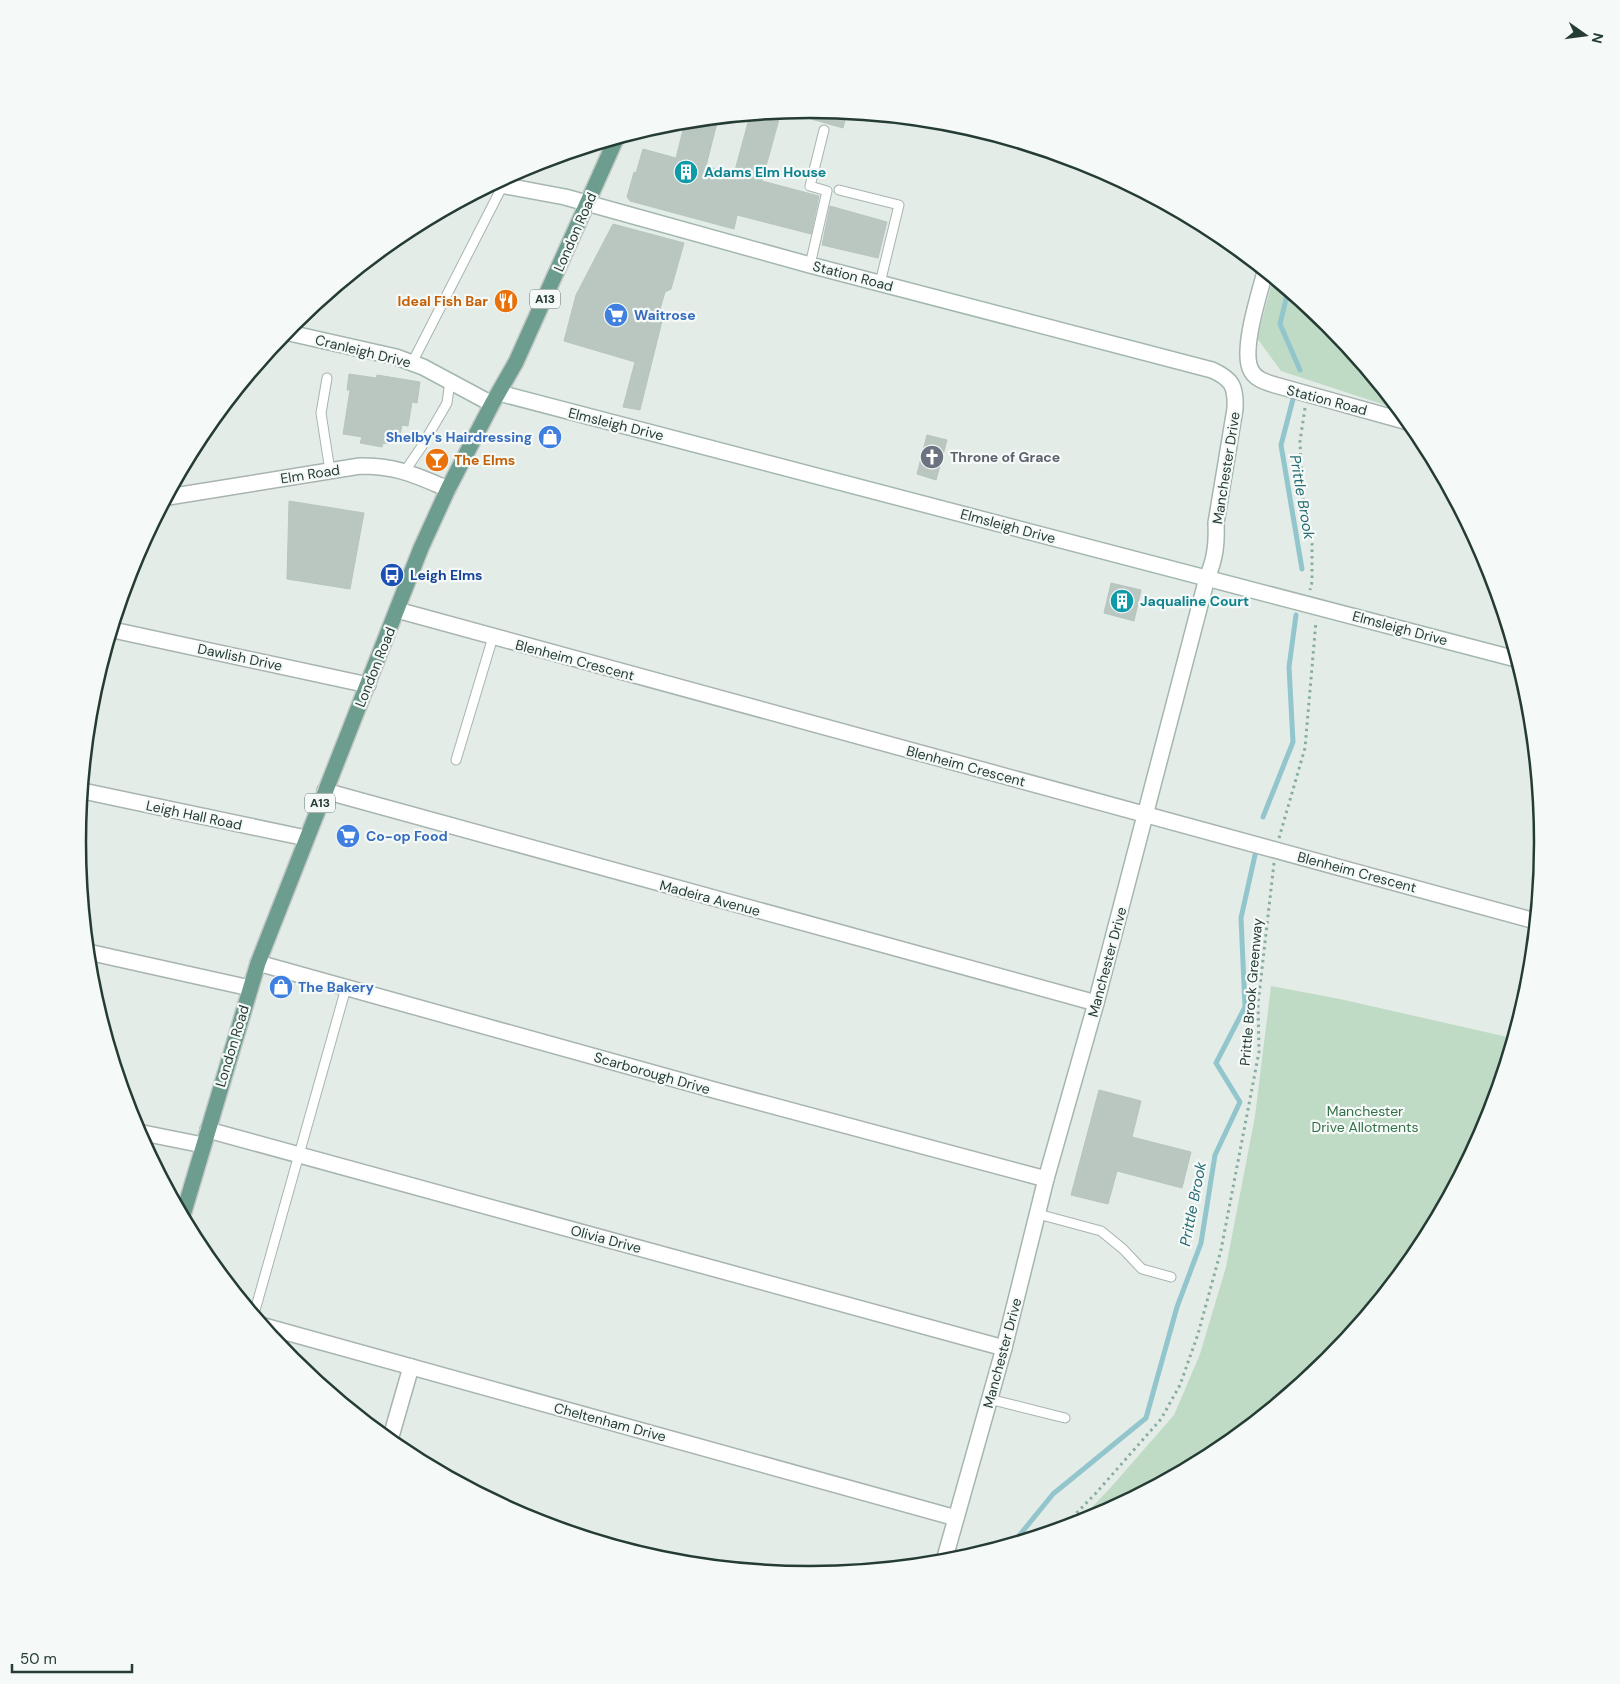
<svg xmlns="http://www.w3.org/2000/svg" width="1620" height="1684" viewBox="0 0 1620 1684" font-family="'DM Sans',sans-serif">
	<style>
		.green { fill: #c0dbc5 }
		.lines { fill: none; stroke-linecap: round; stroke-linejoin: round }
		.stream { stroke: #92c6cc; stroke-width: 5 }
		.building { fill: #bac7c1; stroke: #b7c5bf }
		.lane-casing { stroke: #a7b4af; stroke-width: 11 }
		.street-casing { stroke: #a7b4af; stroke-width: 18 }
		.secondary-casing { stroke: #a4b7af; stroke-width: 18 }
		.primary-casing { stroke: #c2c8c6; stroke-width: 18 }
		.path { stroke: #88ad9f; stroke-width: 3; stroke-dasharray: 2.5 4; stroke-linecap: butt }
		.lane { stroke: #fff; stroke-width: 9 }
		.street { stroke: #fff; stroke-width: 15 }
		.secondary { stroke: #fff; stroke-width: 15 }
		.primary { stroke: #6d9d8e; stroke-width: 15 }
		.labels { text-anchor: middle; stroke-width: 4.5; stroke-linejoin: round; paint-order: stroke }
		.shield { fill: #f5f9f7; stroke: #63756f; stroke-width: 1 }
		.shield-label { font-size: 12px; font-weight: bold; fill: #253c35 }
		.culture-label { font-size: 14px; font-weight: bold; fill: #0d838f; stroke: #f5f9f7; text-anchor: start }
		.street-label { font-size: 14px; fill: #253c35; stroke: #f5f9f7 }
		.food-label { font-size: 14px; font-weight: bold; fill: #c56008; stroke: #f5f9f7; text-anchor: end }
		.shop-label { font-size: 14px; font-weight: bold; fill: #366cbe; stroke: #f5f9f7; text-anchor: start }
		.worship-label { font-size: 14px; font-weight: bold; fill: #5b616d; stroke: #f5f9f7; text-anchor: start }
		.transit-label { font-size: 14px; font-weight: bold; fill: #164399; stroke: #f5f9f7; text-anchor: start }
		.park-label { font-size: 14px; fill: #346f47; stroke: #f5f9f7 }
		.water-label { font-size: 15px; font-style: italic; fill: #256b73; stroke: #f5f9f7 }
		.rim { fill: none; stroke: #253c35; stroke-width: 2.5 }
	</style>
	<rect width="100%" height="100%" fill="#e4ece8"/>
	<g class="green">
		<polygon points="1273,279 1328,324 1397,409 1281,371 1257,338"/>
		<polygon points="1271,986 1340,999 1512,1038 1487,1123 1419,1249 1328,1360 1217,1451 1090,1519 1077,1523 1112,1486 1174,1415 1200,1354 1226,1267 1255,1116"/>
	</g>
	<g class="lines">
		<g class="stream">
			<polyline points="1288,291 1280,324 1300,370"/>
			<polyline points="1293,399 1281,445 1302,569"/>
			<polyline points="1263,817 1293,742 1289,667 1296,615"/>
			<polyline points="1014,1542 1053,1494 1146,1418 1177,1307 1201,1243 1215,1155 1240,1102 1216,1063 1245,1007 1241,918 1255,855"/>
		</g>
	</g>
	<g class="building">
		<polygon points="810,110 847,113 843,128 797,115 797,111"/>
		<polygon points="781,112 762,181 819,196 811,234 737,215 734,229 630,201 627,197 634,172 636,173 643,149 676,158 685,122 718,119 706,166 734,174 750,115"/>
		<polygon points="830,206 887,222 878,258 822,245"/>
		<polygon points="613,224 684,243 671,289 665,292 659,313 663,317 640,410 623,407 635,362 564,341 576,295"/>
		<polygon points="349,374 376,378 377,375 420,382 417,403 412,402 408,426 402,425 399,440 390,439 389,444 383,443 382,447 360,443 362,437 343,434 350,390 347,390"/>
		<polygon points="927,435 947,440 936,480 917,474"/>
		<polygon points="289,501 364,513 350,589 287,579"/>
		<polygon points="1111,583 1141,590 1134,621 1104,613"/>
		<polygon points="1099,1090 1141,1101 1132,1137 1191,1152 1182,1188 1117,1171 1108,1204 1071,1195"/>
	</g>
	<g class="lines">
		<g class="lane-casing">
			<g id="lane">
				<polyline points="839,190 899,205 880,283"/>
				<polyline points="810,265 827,191 810,186 824,130"/>
				<polyline points="412,363 503,185"/>
				<polyline points="327,378 321,413 330,471"/>
				<polyline points="405,471 422,446 447,403 450,381"/>
				<polyline points="456,760 493,637"/>
				<polyline points="1038,1214 1101,1231 1123,1249 1142,1269 1171,1277"/>
				<polyline points="254,1314 346,988"/>
				<polyline points="989,1399 1065,1418"/>
			</g>
		</g>
		<g class="street-casing">
			<g id="street">
				<path d="M 1265,272 C 1259,295 1242,347 1250,368 C 1254,379 1265,382 1275,385 L 1408,422"/>
				<path d="M 168,497 L 360,466 C 398,466 415,475 448,489"/>
				<polyline points="397,610 1535,921"/>
				<polyline points="113,630 368,685"/>
				<polyline points="83,791 306,838"/>
				<polyline points="325,791 1096,1003"/>
				<polyline points="88,952 250,988"/>
				<polyline points="258,963 714,1090 1046,1179"/>
				<polyline points="208,1130 1004,1348"/>
				<polyline points="138,1132 203,1145"/>
				<polyline points="264,1326 956,1518"/>
				<polyline points="390,1440 411,1367"/>
			</g>
		</g>
		<g class="secondary-casing">
			<g id="secondary">
				<path d="M 495,184 L 565,197 L 810,265 L 1212,370 C 1232,379 1236,386 1235,409 L 1216,523 C 1217,544 1215,559 1207,578 L 1096,1003 L 1046,1179 L 1004,1348 L 944,1561"/>
				<polyline points="285,332 396,357 423,367 492,404"/>
				<polyline points="499,393 1516,659"/>
			</g>
		</g>
		<g class="primary-casing">
			<polyline id="primary" points="183,1215 258,963 421,548 448,489 492,404 516,362 616,139"/>
		</g>
		<g class="path">
			<polyline points="1305,408 1300,441 1302,493 1312,544 1312,582 1310,590"/>
			<polyline points="1279,838 1305,748 1316,621"/>
			<polyline points="1063,1527 1096,1493 1161,1419 1180,1385 1198,1334 1221,1250 1259,1052 1258,1004 1274,863"/>
		</g>
		<use href="#lane" class="lane"/>
		<use href="#street" class="street"/>
		<use href="#secondary" class="secondary"/>
		<use href="#primary" class="primary"/>
	</g>
	<defs>
		<g id="building-disc" transform="scale(1.25)"><circle r="9.5" fill="#0f9aa8" stroke="#f5f9f7"/><path d="M-4-6H4V6H1V3H-1V6H-4ZM-2.5-4.3h1.7v1.8h-1.7ZM.8-4.3h1.7v1.8H.8ZM-2.5-1h1.7V.8h-1.7ZM.8-1h1.7V.8H.8Z" fill="#fff"/></g>
		<g id="restaurant-disc" transform="scale(1.25)"><circle r="9.5" fill="#e8710a" stroke="#f5f9f7"/><path d="M-5-6h1v4h1v-4h1v4h1v-4h1v5L-1.5 .5V6h-2V.5L-5-1ZM5-6V6H3V1.5H1.5Q1.5-4 5-6Z" fill="#fff"/></g>
		<g id="supermarket-disc" transform="scale(1.25)"><circle r="9.5" fill="#3f7fe0" stroke="#f5f9f7"/><path d="M-6-5.5h2.5l.6 2H6L4.5 2H-2.5L-4.4-4H-6ZM-1.5 3.2a1.3 1.3 0 1 0 .1 0ZM3 3.2a1.3 1.3 0 1 0 .1 0Z" fill="#fff"/></g>
		<g id="shop-disc" transform="scale(1.25)"><circle r="9.5" fill="#3f7fe0" stroke="#f5f9f7"/><path d="M-5-2.5h2.3a2.7 3.5 0 0 1 5.4 0H5L5.5 6h-11ZM-1.5-2.5h3a1.5 2.3 0 0 0-3 0Z" fill="#fff"/></g>
		<g id="church-disc" transform="scale(1.25)"><circle r="9.5" fill="#6b7280" stroke="#f5f9f7"/><path d="M-1.2-6h2.4v3.5h3.3v2.4h-3.3V6h-2.4V-.1h-3.3v-2.4h3.3Z" fill="#fff"/></g>
		<g id="bar-disc" transform="scale(1.25)"><circle r="9.5" fill="#e8710a" stroke="#f5f9f7"/><path d="M-6-5H6L.8 .8V4.5H3.5V6h-7V4.5H-.8V.8Z" fill="#fff"/></g>
		<g id="bus-disc" transform="scale(1.25)"><circle r="9.5" fill="#1a4fb4" stroke="#f5f9f7"/><path d="M-5-6H5V4H4V6H2V4H-2V6H-4V4H-5ZM-3.5-4V0h7V-4ZM-3.5 1.2v1.5H-2V1.2ZM2 1.2v1.5H3.5V1.2Z" fill="#fff"/></g>
	</defs>
	<g fill-rule="evenodd">
		<use href="#building-disc" x="686" y="172"/>
		<use href="#restaurant-disc" x="506" y="301"/>
		<use href="#supermarket-disc" x="616" y="315"/>
		<use href="#shop-disc" x="550" y="437"/>
		<use href="#church-disc" x="932" y="457"/>
		<use href="#bar-disc" x="437" y="460"/>
		<use href="#bus-disc" x="392" y="575"/>
		<use href="#building-disc" x="1122" y="601"/>
		<use href="#supermarket-disc" x="348" y="836"/>
		<use href="#shop-disc" x="281" y="987"/>
	</g>
	<g class="labels">
		<g class="shield">
			<rect x="530" y="289.5" width="30" height="19" rx="4"/>
			<rect x="305" y="793.5" width="30" height="19" rx="4"/>
		</g>
		<g class="shield-label">
			<text x="545" y="303">A13</text>
			<text x="320" y="807">A13</text>
		</g>
		<g class="culture-label">
			<text x="704" y="177">Adams Elm House</text>
			<text x="1140" y="606">Jaqualine Court</text>
		</g>
		<g class="street-label">
			<text transform="translate(575 232) rotate(-66)" y="5">London Road</text>
			<text transform="translate(853 276) rotate(15)" y="5">Station Road</text>
			<text transform="translate(363 351) rotate(14)" y="5">Cranleigh Drive</text>
			<text transform="translate(1327 400) rotate(15)" y="5">Station Road</text>
			<text transform="translate(616 424) rotate(14)" y="5">Elmsleigh Drive</text>
			<text transform="translate(1226 468) rotate(-81)" y="5">Manchester Drive</text>
			<text transform="translate(310 474) rotate(-9)" y="5">Elm Road</text>
			<text transform="translate(1008 526) rotate(15)" y="5">Elmsleigh Drive</text>
			<text transform="translate(1400 628) rotate(15)" y="5">Elmsleigh Drive</text>
			<text transform="translate(240 657) rotate(12)" y="5">Dawlish Drive</text>
			<text transform="translate(575 660) rotate(15)" y="5">Blenheim Crescent</text>
			<text transform="translate(375 667) rotate(-68)" y="5">London Road</text>
			<text transform="translate(966 766) rotate(15)" y="5">Blenheim Crescent</text>
			<text transform="translate(194 815) rotate(12)" y="5">Leigh Hall Road</text>
			<text transform="translate(1357 872) rotate(15)" y="5">Blenheim Crescent</text>
			<text transform="translate(710 898) rotate(15)" y="5">Madeira Avenue</text>
			<text transform="translate(1107 962) rotate(-75)" y="5">Manchester Drive</text>
			<text transform="translate(1251 992) rotate(-85)" y="5">Prittle Brook Greenway</text>
			<text transform="translate(232 1046) rotate(-73)" y="5">London Road</text>
			<text transform="translate(652 1073) rotate(16)" y="5">Scarborough Drive</text>
			<text transform="translate(606 1239) rotate(15)" y="5">Olivia Drive</text>
			<text transform="translate(1002 1353) rotate(-75)" y="5">Manchester Drive</text>
			<text transform="translate(610 1422) rotate(15)" y="5">Cheltenham Drive</text>
		</g>
		<g class="food-label">
			<text x="488" y="306">Ideal Fish Bar</text>
			<text x="454" y="465" text-anchor="start">The Elms</text>
		</g>
		<g class="shop-label">
			<text x="634" y="320">Waitrose</text>
			<text x="532" y="442" text-anchor="end">Shelby's Hairdressing</text>
			<text x="366" y="841">Co-op Food</text>
			<text x="298" y="992">The Bakery</text>
		</g>
		<g class="worship-label">
			<text x="950" y="462">Throne of Grace</text>
		</g>
		<g class="transit-label">
			<text x="410" y="580">Leigh Elms</text>
		</g>
		<g class="park-label">
			<text x="1365" y="1116">Manchester<tspan x="1365" dy="16">Drive Allotments</tspan></text>
		</g>
		<g class="water-label">
			<text transform="translate(1302 497) rotate(80)" y="5">Prittle Brook</text>
			<text transform="translate(1193 1204) rotate(-79)" y="5">Prittle Brook</text>
		</g>
	</g>
	<path d="M0 0H1620V1684H0ZM86 842a724 724 0 1 1 1448 0a724 724 0 1 1-1448 0Z" fill="#f5f9f7" fill-rule="evenodd"/>
	<path class="rim" d="M86 842a724 724 0 1 1 1448 0a724 724 0 1 1-1448 0Z"/>
	<g transform="translate(1585 35) rotate(104)" stroke="#f5f9f7" stroke-width="4" paint-order="stroke">
	<path d="M0-4L9 19L0 12L-9 19Z" fill="#253c35"/>
	<text y="-8" font-size="14" font-weight="bold" text-anchor="middle" fill="#253c35">N</text>
	</g>
	<path d="M12 1664v8h120v-8" fill="none" stroke="#253c35" stroke-width="2.5"/>
	<text x="20" y="1664" font-size="15" fill="#253c35" stroke="#f5f9f7" stroke-width="4" paint-order="stroke">50 m</text>
</svg>
